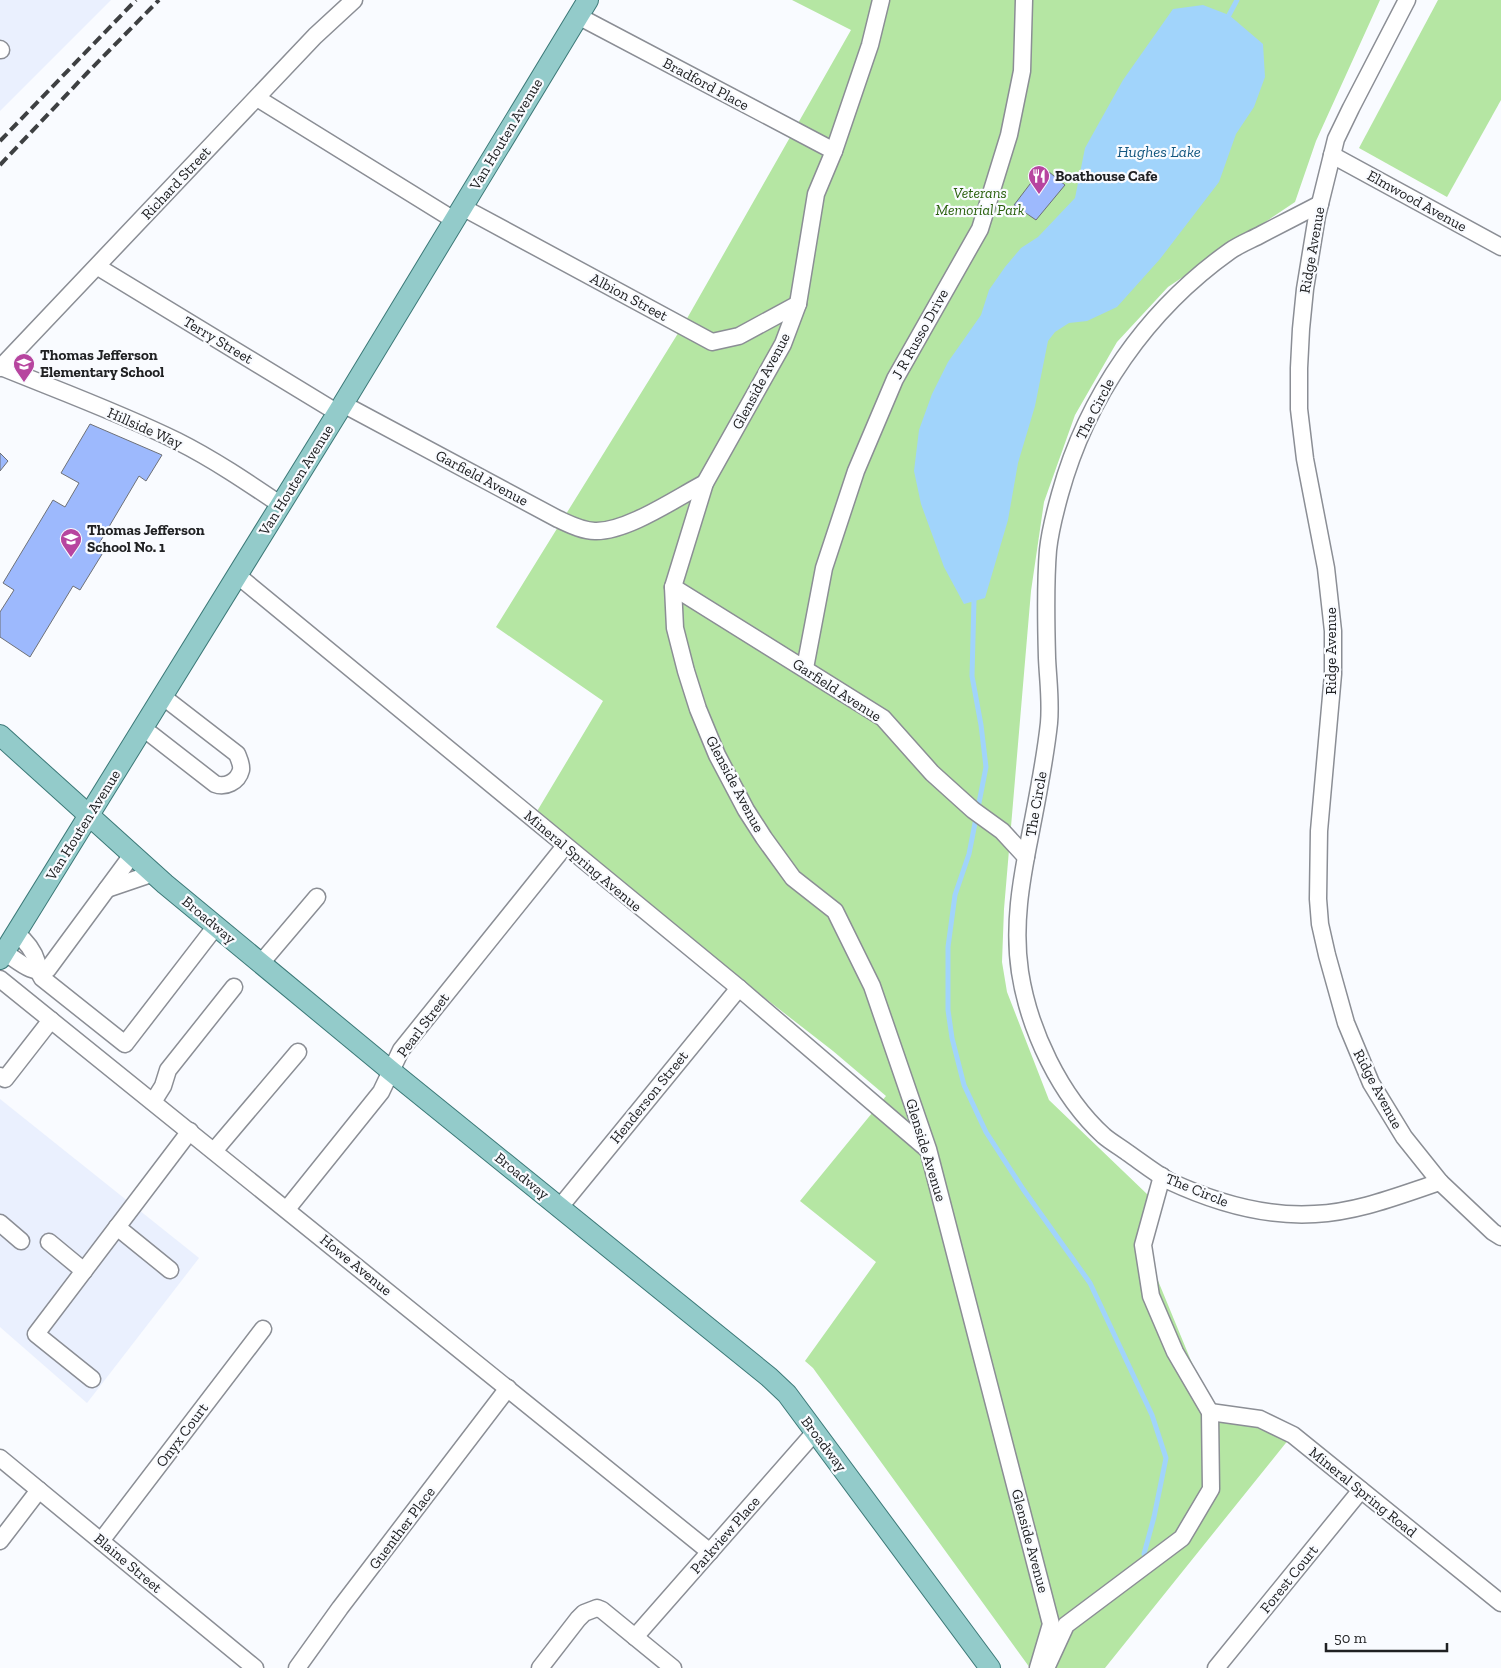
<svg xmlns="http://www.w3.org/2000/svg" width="1501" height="1668" viewBox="0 0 1501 1668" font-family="'Zilla Slab',serif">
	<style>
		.built { fill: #eaf0fe }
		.green { fill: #b5e6a3 }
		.water { fill: #a1d4fb }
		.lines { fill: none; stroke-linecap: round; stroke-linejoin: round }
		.stream { stroke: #a1d4fb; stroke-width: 5 }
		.building { fill: #9db9fd; stroke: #6e7177 }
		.minor-casing { stroke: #8b8e95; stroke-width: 19 }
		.major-casing { stroke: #3c7978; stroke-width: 22 }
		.minor { stroke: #fff; stroke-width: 16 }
		.major { stroke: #93cbca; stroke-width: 20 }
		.rail { stroke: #3e4042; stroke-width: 4; stroke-dasharray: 10 5; stroke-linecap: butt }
		.labels { text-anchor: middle; stroke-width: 4.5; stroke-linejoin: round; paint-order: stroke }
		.street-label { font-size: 15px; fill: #202123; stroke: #f9fbff }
		.poi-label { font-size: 15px; font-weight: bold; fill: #202123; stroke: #f9fbff; text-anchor: start }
		.park-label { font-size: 15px; font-style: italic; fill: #2c620f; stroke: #f9fbff }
		.water-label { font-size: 16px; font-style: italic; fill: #135780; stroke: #f9fbff }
	</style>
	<rect width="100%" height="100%" fill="#f9fbff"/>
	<g class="built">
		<polygon points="0,0 111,0 0,111"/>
		<polygon points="0,1099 199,1258 87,1403 0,1327"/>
	</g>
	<g class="green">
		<polygon points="792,0 1380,0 1316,141 1295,202 1168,287 1117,342 1075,415 1044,502 1031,591 1004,909 1002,962 1007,992 1049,1100 1148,1195 1147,1254 1213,1414 1293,1434 1105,1668 1030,1668 813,1368 805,1361 876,1262 800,1201 886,1096 833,1051 533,818 603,701 496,627 685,322 851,30"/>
		<polygon points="1438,0 1501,0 1501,100 1447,197 1359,148"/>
	</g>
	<polygon class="water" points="1203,5 1229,15 1263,44 1265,77 1254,107 1236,134 1219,182 1160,259 1117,307 1087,321 1069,323 1055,332 1048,341 1035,406 1018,463 1008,520 985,598 964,604 944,567 921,504 914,471 919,430 932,394 948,362 981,315 989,290 1005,267 1021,248 1038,237 1075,198 1085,148 1123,80 1173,9"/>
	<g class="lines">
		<g class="stream">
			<polyline points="1229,15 1237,0"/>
			<polyline points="974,600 972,676 981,725 986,767 969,854 955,895 948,947 948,1010 952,1038 964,1085 986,1132 1023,1189 1090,1283 1152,1415 1166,1458 1154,1517 1144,1554"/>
		</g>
	</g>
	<g class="building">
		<polygon points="1043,167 1065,185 1036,220 1014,205"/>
		<polygon points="90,424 162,455 146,481 139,476 97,547 104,551 80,590 73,586 30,657 0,637 0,612 14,590 3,583 53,500 65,507 79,483 61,473"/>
		<polygon points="0,453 8,461 0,471"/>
	</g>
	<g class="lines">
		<g class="minor-casing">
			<g id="minor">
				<polyline points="881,0 870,45 834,151 816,194 798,304 783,344 705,483 673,587 675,628 686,671 698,709 717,755 746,810 764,838 793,878 835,911 872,986 928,1149 1051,1624 1038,1668"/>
				<polyline points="1407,0 1351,108 1336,139 1317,216 1305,289 1301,329 1299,368 1299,409 1305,459 1326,568 1333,631 1333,674 1319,831 1318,899 1320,924 1327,955 1346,1023 1371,1083 1404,1137 1440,1182 1493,1232 1501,1237"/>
				<polyline points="578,16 834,151"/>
				<polyline points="0,49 1,50"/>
				<polyline points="257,98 454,220"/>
				<polyline points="1332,155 1501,247"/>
				<path d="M 1320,204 C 1301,214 1281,224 1262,234 C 1251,240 1240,244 1230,251 C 1147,310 1087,396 1060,494 C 1055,512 1050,531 1048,550 C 1045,586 1046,622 1047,658 C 1048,680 1051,701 1049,723 C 1045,761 1037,799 1030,836 C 1021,881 1013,926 1020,972 C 1029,1030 1060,1096 1104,1136 C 1111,1142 1120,1147 1128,1153 C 1141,1162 1155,1173 1169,1181 C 1214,1202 1266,1217 1315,1214 C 1359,1212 1400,1195 1440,1182"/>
				<polyline points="462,207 712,342 739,336 798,304"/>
				<polyline points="98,267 338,413"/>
				<path d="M 1,367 C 60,391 120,413 177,441 C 213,459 247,482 281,505"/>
				<polyline points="0,368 315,36 354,0"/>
				<path d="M 343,404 L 558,519 C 569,524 582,531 595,531 C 627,532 676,498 705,483"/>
				<polyline points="237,575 739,988 927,1149"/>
				<polyline points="673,587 883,718 932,773 973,810 1002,831 1026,857"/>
				<polyline points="805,668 824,568 856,471 895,379 980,229 1009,135 1022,71 1024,0"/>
				<path d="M 143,728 L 215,784 C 225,788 238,782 241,770 C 242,765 239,759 237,754 L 162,696"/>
				<polyline points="107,889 154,873"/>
				<path d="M 16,933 C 26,941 33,949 37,962 C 38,969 38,972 42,978 L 125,1044 L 216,926"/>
				<path d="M 4,952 C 16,959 34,977 48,969 L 132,855"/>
				<polyline points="261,963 317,897"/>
				<polyline points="0,979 710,1552"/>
				<polyline points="0,1076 5,1079 51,1020"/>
				<polyline points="153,1102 163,1086 168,1070 234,987"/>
				<polyline points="214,1151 298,1052"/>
				<polyline points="560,1207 739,988"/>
				<polyline points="287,1209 381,1092 401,1050 565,846"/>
				<polyline points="0,1223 21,1241"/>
				<polyline points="117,1227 170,1270"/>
				<polyline points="49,1242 84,1271"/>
				<polyline points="92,1379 36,1334 190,1131"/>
				<polyline points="1210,1412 1260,1419 1293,1435 1501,1603"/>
				<polyline points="0,1458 255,1668"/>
				<polyline points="0,1541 39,1490"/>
				<polyline points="101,1541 263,1329"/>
				<polyline points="635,1637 815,1432"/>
				<polyline points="1048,1664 1066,1625 1182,1538 1211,1489 1210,1412 1175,1352 1151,1296 1143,1245 1162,1176"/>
				<polyline points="297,1668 340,1608 508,1388"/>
				<polyline points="540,1668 578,1619 584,1613 597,1608 602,1610 673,1668"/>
				<polyline points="1216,1668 1361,1490"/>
			</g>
		</g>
		<g class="major-casing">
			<g id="major">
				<polyline points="0,735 165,884 391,1071 769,1377 787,1394 990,1668"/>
				<polyline points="0,959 343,404 588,0"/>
			</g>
		</g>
		<use href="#minor" class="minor"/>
		<use href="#major" class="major"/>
		<g class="rail">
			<polyline points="0,141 136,0"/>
			<polyline points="0,165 89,71 159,0"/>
		</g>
	</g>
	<defs>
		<g id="restaurant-pin" transform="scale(1.125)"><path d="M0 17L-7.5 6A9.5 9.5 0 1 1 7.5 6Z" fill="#b7459f" stroke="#f9fbff"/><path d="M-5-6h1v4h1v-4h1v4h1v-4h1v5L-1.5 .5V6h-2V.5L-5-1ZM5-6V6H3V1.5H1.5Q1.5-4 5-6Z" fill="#fff"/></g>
		<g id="school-pin" transform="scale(1.125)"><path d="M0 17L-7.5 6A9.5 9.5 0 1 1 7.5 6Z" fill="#b7459f" stroke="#f9fbff"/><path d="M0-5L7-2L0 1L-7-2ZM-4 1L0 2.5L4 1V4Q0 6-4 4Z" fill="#fff"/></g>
	</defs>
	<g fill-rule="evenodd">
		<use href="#restaurant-pin" x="1039" y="176"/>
		<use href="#school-pin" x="24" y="364"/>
		<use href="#school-pin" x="71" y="539"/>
	</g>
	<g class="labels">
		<g class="street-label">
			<text transform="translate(706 84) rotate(28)" y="5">Bradford Place</text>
			<text transform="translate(506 134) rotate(-59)" y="5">Van Houten Avenue</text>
			<text transform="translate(176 183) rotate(-47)" y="5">Richard Street</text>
			<text transform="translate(1417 201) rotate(29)" y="5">Elmwood Avenue</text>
			<text transform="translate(1312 250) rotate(-80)" y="5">Ridge Avenue</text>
			<text transform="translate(629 297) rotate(28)" y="5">Albion Street</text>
			<text transform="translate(920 334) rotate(-61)" y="5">J R Russo Drive</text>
			<text transform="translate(218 340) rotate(31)" y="5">Terry Street</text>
			<text transform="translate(761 381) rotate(-62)" y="5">Glenside Avenue</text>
			<text transform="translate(1095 409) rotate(-63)" y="5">The Circle</text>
			<text transform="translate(145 428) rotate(24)" y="5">Hillside Way</text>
			<text transform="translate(482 478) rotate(28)" y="5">Garfield Avenue</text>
			<text transform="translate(296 480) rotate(-58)" y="5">Van Houten Avenue</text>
			<text transform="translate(1331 651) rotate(-90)" y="5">Ridge Avenue</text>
			<text transform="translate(837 690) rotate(33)" y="5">Garfield Avenue</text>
			<text transform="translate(735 784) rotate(62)" y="5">Glenside Avenue</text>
			<text transform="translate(1036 804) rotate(-80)" y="5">The Circle</text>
			<text transform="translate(83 825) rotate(-58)" y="5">Van Houten Avenue</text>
			<text transform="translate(583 861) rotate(40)" y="5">Mineral Spring Avenue</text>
			<text transform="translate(209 920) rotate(40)" y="5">Broadway</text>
			<text transform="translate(423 1025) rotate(-53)" y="5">Pearl Street</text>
			<text transform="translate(1378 1089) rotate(62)" y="5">Ridge Avenue</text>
			<text transform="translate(649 1097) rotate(-51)" y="5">Henderson Street</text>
			<text transform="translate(926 1150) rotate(73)" y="5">Glenside Avenue</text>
			<text transform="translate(522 1176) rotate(39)" y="5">Broadway</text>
			<text transform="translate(1197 1190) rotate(22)" y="5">The Circle</text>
			<text transform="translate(356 1265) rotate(39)" y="5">Howe Avenue</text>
			<text transform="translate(182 1435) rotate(-53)" y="5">Onyx Court</text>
			<text transform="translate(824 1444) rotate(53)" y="5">Broadway</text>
			<text transform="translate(1363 1492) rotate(39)" y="5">Mineral Spring Road</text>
			<text transform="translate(402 1528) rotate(-53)" y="5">Guenther Place</text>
			<text transform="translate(725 1535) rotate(-49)" y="5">Parkview Place</text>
			<text transform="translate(1030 1541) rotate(75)" y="5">Glenside Avenue</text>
			<text transform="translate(128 1563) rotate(40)" y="5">Blaine Street</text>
			<text transform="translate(1289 1579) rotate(-51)" y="5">Forest Court</text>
		</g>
		<g class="poi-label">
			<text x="1055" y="181">Boathouse Cafe</text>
			<text x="40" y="360">Thomas Jefferson<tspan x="40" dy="17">Elementary School</tspan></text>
			<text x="87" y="535">Thomas Jefferson<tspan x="87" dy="17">School No. 1</tspan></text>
		</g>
		<g class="park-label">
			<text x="980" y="198">Veterans<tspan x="980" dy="17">Memorial Park</tspan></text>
		</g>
		<g class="water-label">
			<text x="1159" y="157">Hughes Lake</text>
		</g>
	</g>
	<path d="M1326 1643v8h121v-8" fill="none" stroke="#202123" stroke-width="2.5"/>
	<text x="1334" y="1643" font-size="15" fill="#202123" stroke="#f9fbff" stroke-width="4" paint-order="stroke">50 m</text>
</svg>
